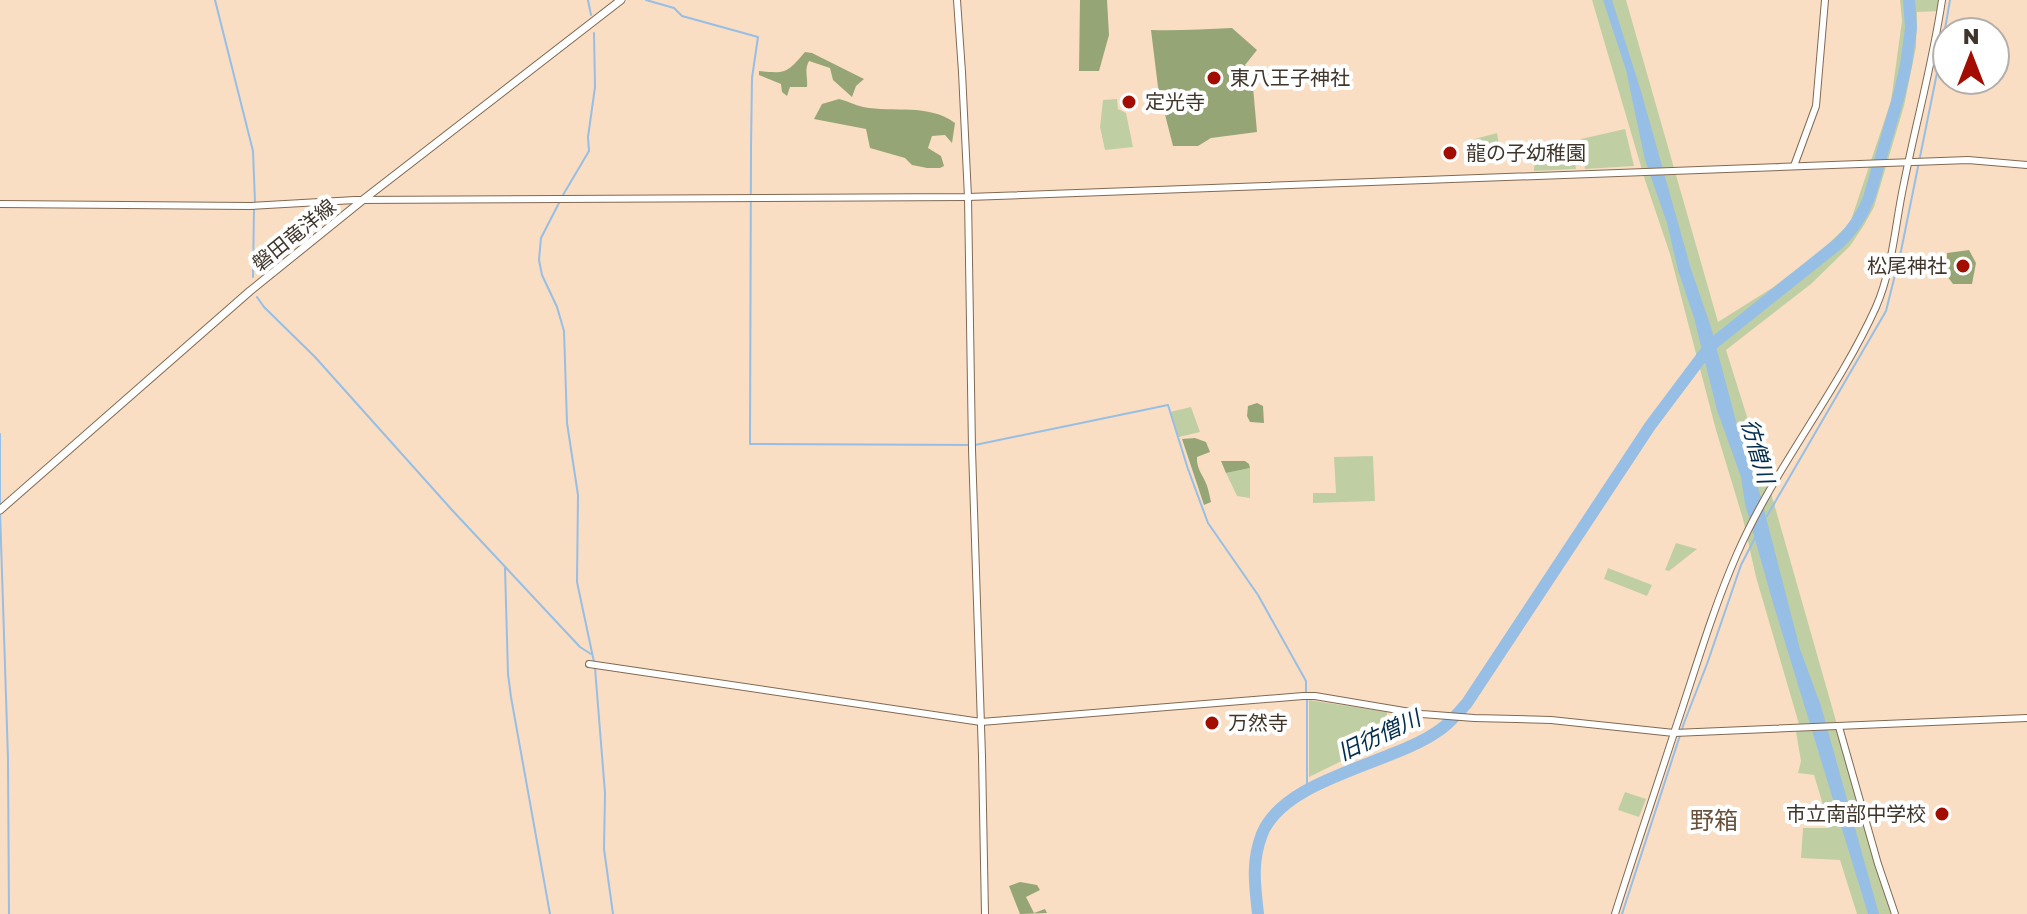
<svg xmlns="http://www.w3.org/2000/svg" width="2027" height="914" viewBox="0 0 2027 914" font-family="'Golos Text','Noto Sans JP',sans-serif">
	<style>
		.green { fill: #c0cfa3 }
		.forest { fill: #96a576 }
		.water { fill: #97bee4 }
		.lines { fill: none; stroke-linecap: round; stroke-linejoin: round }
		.stream { stroke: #97bee4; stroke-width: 2 }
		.river { stroke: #97bee4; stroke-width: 12 }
		.tertiary-casing { stroke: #816952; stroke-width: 8 }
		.secondary-casing { stroke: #816952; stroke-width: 9 }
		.tertiary { stroke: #fff; stroke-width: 6 }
		.secondary { stroke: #fff; stroke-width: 7 }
		.poi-dot { fill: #a20d00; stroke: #fff; stroke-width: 3 }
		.labels { text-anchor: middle; stroke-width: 8; stroke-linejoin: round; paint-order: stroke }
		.poi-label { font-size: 20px; fill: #40352b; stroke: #fff; text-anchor: start }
		.street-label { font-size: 20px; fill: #40352b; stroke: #fff }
		.water-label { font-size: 22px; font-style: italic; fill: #002c4e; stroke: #fff }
		.quarter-label { font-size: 24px; fill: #69513b; stroke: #fff }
	</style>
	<rect width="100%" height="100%" fill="#fadec4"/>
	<g class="green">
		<polygon points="1592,0 1626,0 1718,322 1772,288 1821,251 1850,223 1891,101 1902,21 1900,0 1942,0 1940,11 1917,12 1916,47 1904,106 1874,207 1864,225 1850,246 1811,284 1726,350 1771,493 1891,914 1857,914 1840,860 1801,858 1803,828 1830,828 1814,775 1798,773 1801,761 1796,732 1801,731 1756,577 1743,519 1716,430 1670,254 1645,180"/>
		<polygon points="1117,99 1118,109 1126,113 1133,147 1105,150 1100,127 1103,100"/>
		<polygon points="1625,129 1634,166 1585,169 1581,139"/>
		<polygon points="1497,133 1501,157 1476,163 1471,140"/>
		<polygon points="1572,143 1576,169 1534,171 1535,148"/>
		<polygon points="1191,407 1200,432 1179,437 1170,412"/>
		<polygon points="1373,456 1375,501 1313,503 1313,493 1336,493 1334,457"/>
		<polygon points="1250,468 1250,498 1237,496 1226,473"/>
		<polygon points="1676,543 1697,549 1669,571 1665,570"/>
		<polygon points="1608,568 1652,585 1647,596 1604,579"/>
		<polygon points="1309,700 1387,712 1387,745 1356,754 1309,777"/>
		<polygon points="1625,792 1646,799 1639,817 1618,810"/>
	</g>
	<g class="forest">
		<polygon points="1080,0 1107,0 1109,35 1099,71 1079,71"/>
		<path d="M 1232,28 L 1257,50 L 1245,65 L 1253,87 L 1257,132 L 1211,138 L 1198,146 L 1173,146 L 1158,87 L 1151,30 C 1178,31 1205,29 1232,28 Z"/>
		<path d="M 805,52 L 812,53 L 864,79 L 856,86 L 852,97 L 833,80 L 830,68 L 809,61 C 804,70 808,77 807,87 L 790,87 L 787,96 L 782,92 L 781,84 L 759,75 L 759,71 C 786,74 787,73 805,52 Z"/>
		<path d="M 839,99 C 847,101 855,105 863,107 C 894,113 928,103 955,123 L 952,143 L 945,135 L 932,136 L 928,148 L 941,156 L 944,166 L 940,168 L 927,168 L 912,165 L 905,158 L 870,148 L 866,129 L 814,119 L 822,104 Z"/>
		<polygon points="1969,250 1976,263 1972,284 1953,284 1947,276 1947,253"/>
		<polygon points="1257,403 1263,406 1264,423 1250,422 1247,416 1248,406"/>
		<path d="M 1195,438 L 1206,442 L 1210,452 L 1197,457 C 1196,470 1205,477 1208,489 C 1209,493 1210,497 1211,502 L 1204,505 L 1182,439 Z"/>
		<polygon points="1221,461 1245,461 1249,464 1250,468 1226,473"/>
		<polygon points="1020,882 1037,885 1040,890 1026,897 1034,913 1045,909 1047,913 1020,914 1009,886"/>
	</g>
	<polygon class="water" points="1603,0 1612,0 1641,91 1691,269 1711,327 1736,421 1760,494 1800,649 1821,706 1879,914 1868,914 1773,603 1745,504 1741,477 1717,410 1694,318 1678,270 1667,223 1645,160 1626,70"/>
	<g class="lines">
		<g class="stream">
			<polyline points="215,0 253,151 255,202"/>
			<polyline points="588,0 591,15"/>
			<polyline points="646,0 674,8 682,16 758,37 752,78 751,148 750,444 975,445 1168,405 1188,469 1208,523 1258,595 1306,681 1306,692"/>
			<polyline points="563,195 589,151 588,137 595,87 594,33"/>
			<polyline points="560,201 541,238 539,260 542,275 557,307 564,331 567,423 578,495 577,582 594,662"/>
			<polyline points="253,277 254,208"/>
			<polyline points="257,297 264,307 315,357 452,510 580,647 591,654"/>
			<polyline points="0,434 0,505"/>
			<polyline points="0,511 8,759 9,914"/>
			<polyline points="1767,516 1886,311 1901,251 1940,58 1950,0"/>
			<polyline points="505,568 508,674 511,697 550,914"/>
			<polyline points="595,668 605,793 604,849 613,914"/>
			<polyline points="1307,699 1307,789"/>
			<polyline points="1622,914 1684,723 1707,664 1741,565 1756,536"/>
		</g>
		<path class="river" d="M 1258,914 C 1255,885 1251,863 1262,834 C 1285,777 1395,764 1441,729 C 1451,722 1459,712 1467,703 L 1650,426 L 1710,346 L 1839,243 C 1853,230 1862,216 1869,198 L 1899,95 L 1906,65 L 1911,28 L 1909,0"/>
		<g class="tertiary-casing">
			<g id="tertiary">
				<polyline points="957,0 962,72 968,197 972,449 982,756 985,914"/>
				<polyline points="1794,166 1816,106 1825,0"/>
				<polyline points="0,204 250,206 355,200 968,197 1968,160 2027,165"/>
				<polyline points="589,664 981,722 1303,696 1315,696 1422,714 1474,718 1551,720 1674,733 2027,718"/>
				<polyline points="1839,727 1878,864 1895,914"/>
				<path d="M 1615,914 C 1634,853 1655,792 1675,730 C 1695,671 1712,611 1737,554 C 1775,467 1837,393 1876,307 C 1893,268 1895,224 1904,183 C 1916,122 1933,62 1942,0"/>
			</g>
		</g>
		<g class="secondary-casing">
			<polyline id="secondary" points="0,510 250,291 364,199 621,0"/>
		</g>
		<use href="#tertiary" class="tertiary"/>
		<use href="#secondary" class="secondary"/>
	</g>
	<g class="poi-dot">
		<circle cx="1214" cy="78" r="8"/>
		<circle cx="1129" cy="102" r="8"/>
		<circle cx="1450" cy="153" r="8"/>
		<circle cx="1963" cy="266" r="8"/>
		<circle cx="1212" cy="723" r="8"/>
		<circle cx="1942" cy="814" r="8"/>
	</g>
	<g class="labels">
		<g class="poi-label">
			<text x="1230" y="85">東八王子神社</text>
			<text x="1145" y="109">定光寺</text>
			<text x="1466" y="160">龍の子幼稚園</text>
			<text x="1947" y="273" text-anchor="end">松尾神社</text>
			<text x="1228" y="730">万然寺</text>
			<text x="1926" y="821" text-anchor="end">市立南部中学校</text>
		</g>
		<g class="street-label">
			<text transform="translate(294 235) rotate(-39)" y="7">磐田竜洋線</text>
		</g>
		<g class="water-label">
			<text transform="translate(1758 451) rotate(74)" y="8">彷僧川</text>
			<text transform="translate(1379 735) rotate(-25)" y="8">旧彷僧川</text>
		</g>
		<g class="quarter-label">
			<text x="1714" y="829">野箱</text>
		</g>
	</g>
	<g transform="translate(1971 56)"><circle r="38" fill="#ffffff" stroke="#b3aeaa" stroke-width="2"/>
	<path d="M0-6L14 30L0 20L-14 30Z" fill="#a20d00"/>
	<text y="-12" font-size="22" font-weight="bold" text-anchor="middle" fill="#40352b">N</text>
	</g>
</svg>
